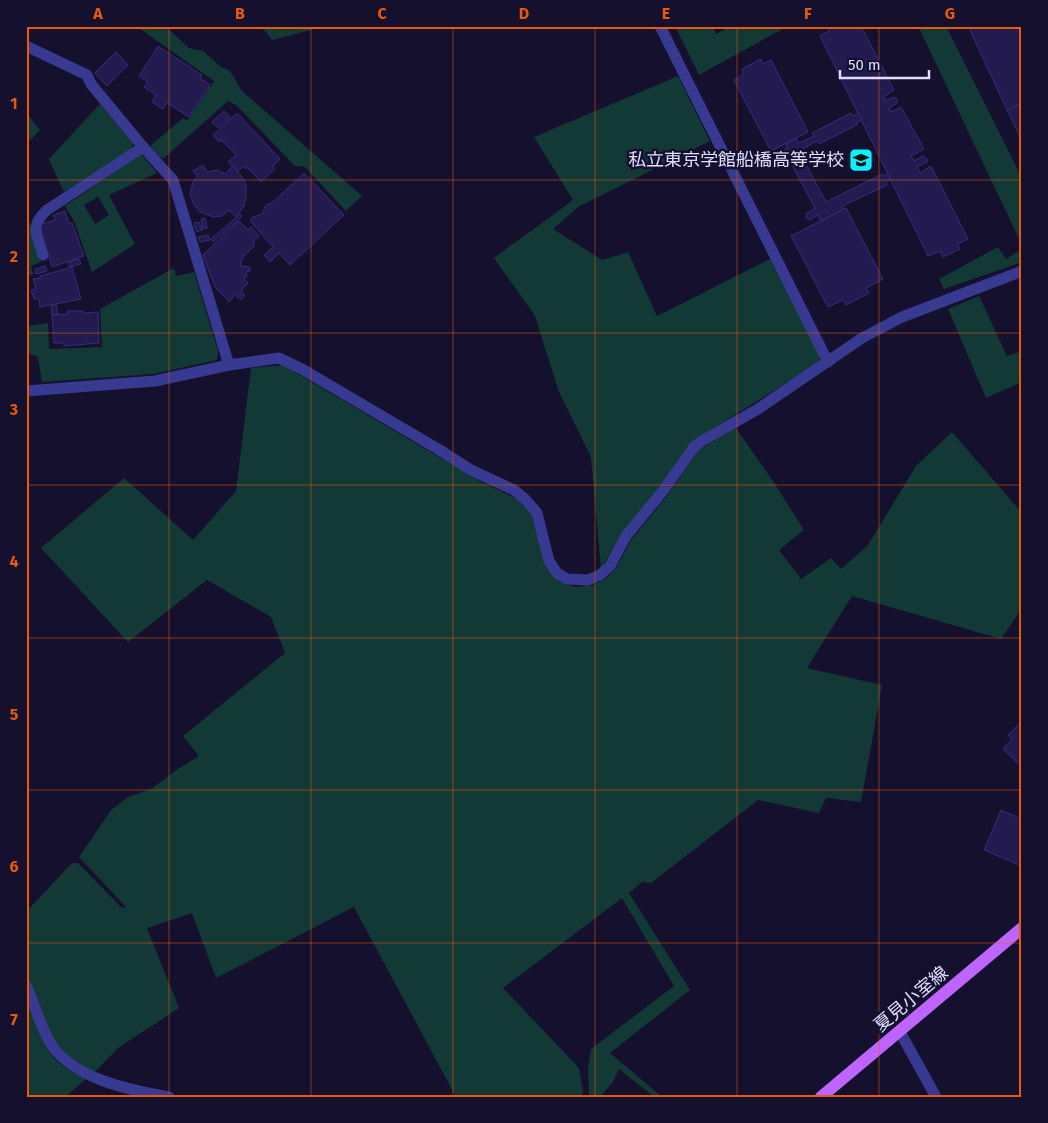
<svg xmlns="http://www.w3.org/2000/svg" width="1048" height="1123" viewBox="0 0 1048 1123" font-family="'Fira Sans','Noto Sans JP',sans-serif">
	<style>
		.green { fill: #133936; fill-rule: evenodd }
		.building { fill: #231b50; stroke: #382b7e }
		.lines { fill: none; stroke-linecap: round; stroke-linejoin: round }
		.minor { stroke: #383990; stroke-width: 11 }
		.major { stroke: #be64ff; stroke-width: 12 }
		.grid { fill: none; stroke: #e8590c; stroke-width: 1; stroke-opacity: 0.55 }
		.labels { text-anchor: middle; stroke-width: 5; stroke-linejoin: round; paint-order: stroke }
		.poi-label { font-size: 18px; fill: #e0ddff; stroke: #14102e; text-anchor: end }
		.street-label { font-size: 18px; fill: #e0ddff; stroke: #14102e }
		.neatline { fill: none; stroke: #e8590c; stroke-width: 2 }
		.grid-label { font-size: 16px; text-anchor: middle; font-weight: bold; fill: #e8590c }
	</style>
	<rect width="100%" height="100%" fill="#14102e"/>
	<g class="green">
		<polygon points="136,26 165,26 189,48 203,51 221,67 230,71 242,91 362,196 346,211 305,167 295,166 236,105 228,101 164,158 160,157 150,146 183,118 187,121 214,81"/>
		<polygon points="261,26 327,26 272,40"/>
		<polygon points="675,26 712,26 716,34 731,26 788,26 699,75"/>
		<polygon points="918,26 946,26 1022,178 1022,245"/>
		<path d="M 678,76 L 710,141 L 578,207 L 553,229 L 602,260 L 628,252 L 657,316 L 770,259 L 820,357 L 818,363 L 693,441 L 659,489 L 623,534 L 601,568 L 591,457 L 559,392 L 535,316 L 494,258 C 520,238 547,220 573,200 L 534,137 Z"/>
		<polygon points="100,104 133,143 132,149 64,192 49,159"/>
		<polygon points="28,115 40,130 26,144 26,117"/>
		<path d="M 141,154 L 157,173 L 109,195 L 135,244 L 92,272 L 74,221 L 65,206 ZM 98,197 L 109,215 L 95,224 L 84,205 Z"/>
		<polygon points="30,224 32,240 41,262 31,266 33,274 26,277 26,225"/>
		<polygon points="998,247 1006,259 1022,249 1022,262 944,289 939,279"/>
		<polygon points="174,268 176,276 194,272 218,351 217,360 153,374 42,382 38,357 26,352 26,317 29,326 48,323 49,349 102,347 100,309"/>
		<polygon points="979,296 1007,356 1022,351 1022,382 986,398 948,309"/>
		<polygon points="283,365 478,480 517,499 530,512 566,584 575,587 593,585 605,579 616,568 631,540 667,496 698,451 735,427 775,484 804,530 779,550 801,579 831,558 841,569 868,545 916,466 952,432 1022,513 1022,608 1001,639 852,596 807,668 882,685 861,802 826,798 819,813 758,800 651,883 642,882 629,893 690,990 610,1053 662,1097 654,1097 619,1069 613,1082 600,1097 589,1097 588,1069 591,1049 674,986 622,898 503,988 579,1068 583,1092 581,1097 456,1097 354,907 216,978 192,913 147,928 179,1008 118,1048 94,1073 68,1059 50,1035 29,982 26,979 26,912 72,863 78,863 122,908 126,907 79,857 111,810 128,797 151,789 178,769 199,756 183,736 285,653 271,617 207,580 128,642 41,548 124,478 193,540 236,491 251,368"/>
		<path d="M 26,994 C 34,1014 39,1039 53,1057 C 61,1067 75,1073 86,1079 L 65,1097 L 26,1097 Z"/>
	</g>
	<g class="building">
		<polygon points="828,26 861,26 894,90 884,97 886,101 893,97 897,99 897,103 889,108 891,112 901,107 924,149 911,156 914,161 923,156 927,159 927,162 917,167 920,173 931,166 968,239 957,244 960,249 943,257 940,251 928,256 820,36 830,30"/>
		<polygon points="968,26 1022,26 1022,103 1007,110"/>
		<polygon points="158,46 202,75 200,78 210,85 189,117 167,103 163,109 152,102 156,95 144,87 148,82 139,76"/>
		<polygon points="116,52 128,65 107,86 95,73"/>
		<polygon points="761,59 763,64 771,60 808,132 771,151 734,80 744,74 742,69"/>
		<polygon points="1022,103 1022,141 1007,110"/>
		<polygon points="224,111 230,117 218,128 212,122"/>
		<polygon points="237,113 280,159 273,166 275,169 261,182 247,167 246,169 244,166 237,172 228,162 236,155 221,140 219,142 213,135"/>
		<polygon points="851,113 853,116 858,113 862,120 856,123 857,125 819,144 817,141 799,151 826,202 882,174 884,176 888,174 891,180 885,182 887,185 842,206 843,210 821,221 818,215 810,220 806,218 806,214 815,208 789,159 792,158 791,156 782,160 778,159 776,155 787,148 786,144 796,138 799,143 814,136 812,133"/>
		<polygon points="203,165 207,172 218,170 225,174 233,166 242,177 246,185 246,196 244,206 236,217 229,210 222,216 213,217 200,212 194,205 190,194 193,182 198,176 193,171"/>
		<polygon points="304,173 344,215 290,265 279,253 270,262 264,255 273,247 251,222 251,220 253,217 262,214 266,205 272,203"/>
		<polygon points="846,208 883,279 866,288 869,293 846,305 843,300 828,307 791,236"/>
		<polygon points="65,211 69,224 72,223 84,256 52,267 39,225 55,220 53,215"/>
		<polygon points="240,214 242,217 213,242 211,239"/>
		<polygon points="205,218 207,228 203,229 201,219"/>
		<polygon points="239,221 248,230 251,227 259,236 254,240 254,246 243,257 240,266 250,267 250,271 246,272 247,276 244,279 248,283 241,291 245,295 241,300 235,295 229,302 215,287 203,255"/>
		<polygon points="199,222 202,230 197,232 194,223"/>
		<polygon points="208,235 210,240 200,242 198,237"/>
		<polygon points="79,259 81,264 70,267 68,262"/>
		<polygon points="45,266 47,271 36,274 35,269"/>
		<polygon points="72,267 81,299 40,307 39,299 34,299 31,290 36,289 33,279 40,278 40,276"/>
		<polygon points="56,304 58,315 52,315 51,305"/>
		<polygon points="67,311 83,311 83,313 98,312 99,343 64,346 64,343 54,343 52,315 68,314"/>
		<polygon points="1019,724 1022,727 1022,767 1003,749 1012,739 1008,735"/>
		<polygon points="1001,810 1022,819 1022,866 984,850"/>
	</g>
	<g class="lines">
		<g class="minor">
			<polyline points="660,26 828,362"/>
			<polyline points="26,46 87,75 91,84 143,147 173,180 229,365"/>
			<path d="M 43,255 C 37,235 29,226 47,210 L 143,147"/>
			<polyline points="26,391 155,381 229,365 279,358 302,369 438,449 471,470 514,490 526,500 537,513 549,561 557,573 567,579 588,580 600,575 610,566 626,536 663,491 694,447 702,441 758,409 862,338 902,317 1022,271"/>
			<path d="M 26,985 C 34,1002 39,1022 48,1039 C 68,1078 129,1090 169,1097"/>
			<polyline points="900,1032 936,1097"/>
		</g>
		<polyline class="major" points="821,1097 1022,928"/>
	</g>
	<path class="grid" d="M 169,26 L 169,1097M 311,26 L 311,1097M 453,26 L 453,1097M 595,26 L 595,1097M 737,26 L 737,1097M 879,26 L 879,1097M 26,180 L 1022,180M 26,333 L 1022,333M 26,485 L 1022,485M 26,638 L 1022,638M 26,790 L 1022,790M 26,943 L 1022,943"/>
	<defs>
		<g id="school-square" transform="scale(1.25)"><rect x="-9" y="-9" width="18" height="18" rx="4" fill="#09f1ff" stroke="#14102e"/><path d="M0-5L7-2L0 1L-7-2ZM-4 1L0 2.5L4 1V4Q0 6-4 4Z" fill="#111"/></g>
	</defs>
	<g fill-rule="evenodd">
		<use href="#school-square" x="861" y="160"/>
	</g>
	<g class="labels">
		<g class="poi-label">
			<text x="844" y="166">私立東京学館船橋高等学校</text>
		</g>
		<g class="street-label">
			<text transform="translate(911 999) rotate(-40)" y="6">夏見小室線</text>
		</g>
	</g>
	<rect width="1048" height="1123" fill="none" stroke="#14102e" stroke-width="55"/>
	<path d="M840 70v8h89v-8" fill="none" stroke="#e0ddff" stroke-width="2.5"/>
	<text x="848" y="70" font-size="15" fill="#e0ddff" stroke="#14102e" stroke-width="4" paint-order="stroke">50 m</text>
	<rect x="28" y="28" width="992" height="1068" class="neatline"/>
	<g class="grid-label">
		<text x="98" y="19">A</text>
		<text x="240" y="19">B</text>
		<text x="382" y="19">C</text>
		<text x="524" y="19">D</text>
		<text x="666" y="19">E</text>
		<text x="808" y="19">F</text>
		<text x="950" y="19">G</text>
		<text x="14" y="109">1</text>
		<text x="14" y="262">2</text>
		<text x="14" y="415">3</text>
		<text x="14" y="567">4</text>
		<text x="14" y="720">5</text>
		<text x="14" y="872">6</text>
		<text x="14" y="1025">7</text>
	</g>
</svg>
